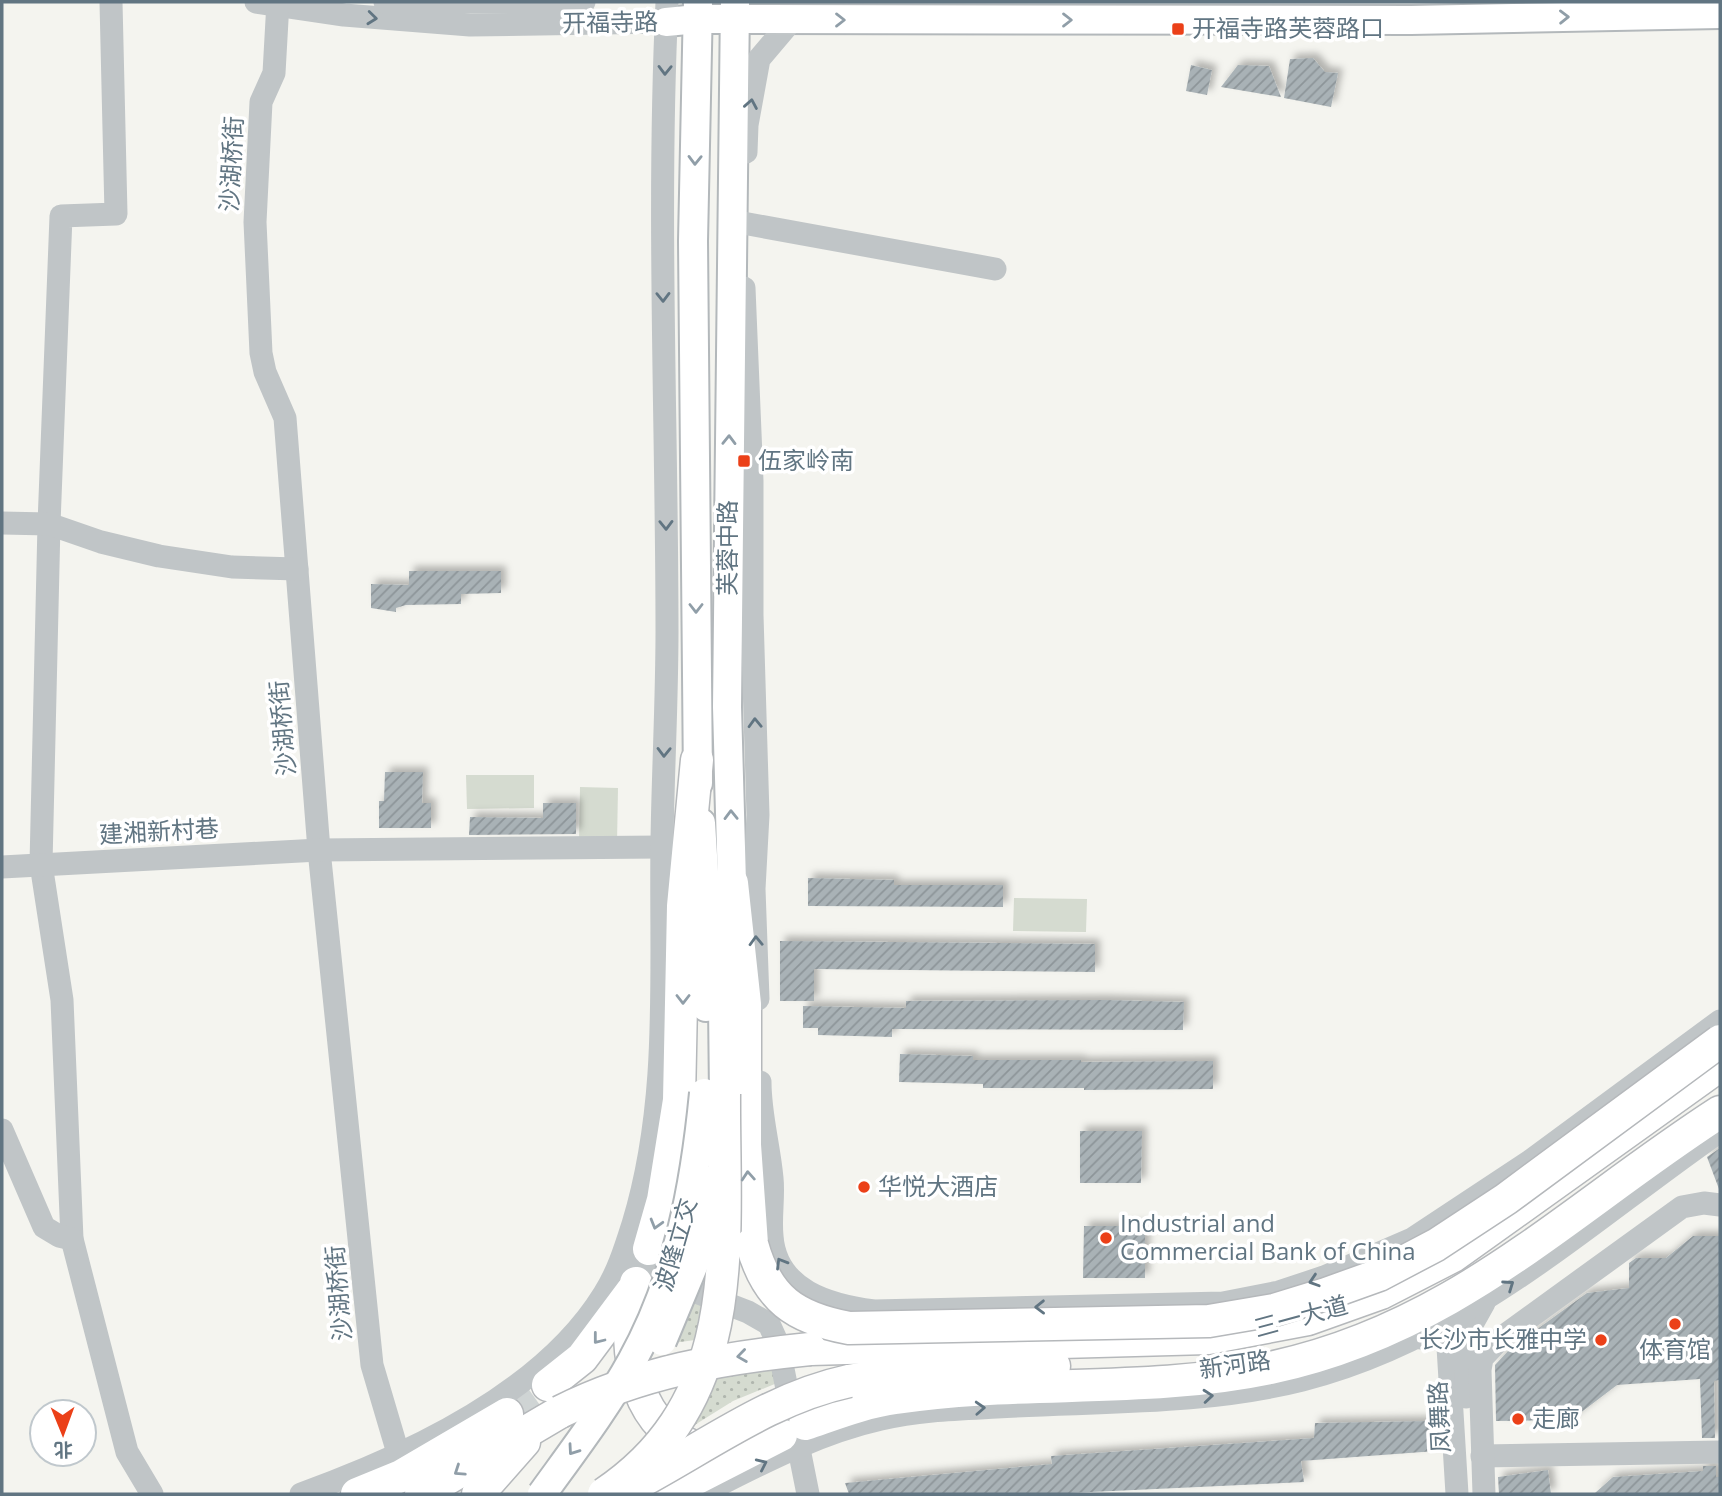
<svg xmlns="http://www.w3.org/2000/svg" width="1722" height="1496" viewBox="0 0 1722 1496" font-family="'Open Sans','Noto Sans SC',sans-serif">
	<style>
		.grass { fill: url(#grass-dots) }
		.green { fill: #d5dbd0 }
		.building { fill: url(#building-hatch); filter: url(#shadow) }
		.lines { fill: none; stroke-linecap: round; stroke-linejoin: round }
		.highway-tunnel { stroke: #cfd4d4; stroke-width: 32; stroke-dasharray: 32 16; stroke-linecap: butt }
		.major-casing { stroke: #b3b8bb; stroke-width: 32 }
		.highway-casing { stroke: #b5b8bb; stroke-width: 35 }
		.minor { stroke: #c0c5c7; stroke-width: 23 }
		.major { stroke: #fff; stroke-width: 28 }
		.highway { stroke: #fff; stroke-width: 32 }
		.major-bridge-casing { stroke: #b3b8bb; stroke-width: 32; stroke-linecap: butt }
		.highway-bridge-casing { stroke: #b5b8bb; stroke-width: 35; stroke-linecap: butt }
		.major-bridge { stroke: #fff; stroke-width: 28 }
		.highway-bridge { stroke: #fff; stroke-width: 32 }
		.oneway { stroke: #909ea8 }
		.oneway2 { stroke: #617582 }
		.poi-dot { fill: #eb4018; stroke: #fff; stroke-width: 2.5 }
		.labels { text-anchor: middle; stroke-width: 7; stroke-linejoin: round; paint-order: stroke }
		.street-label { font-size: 24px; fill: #617582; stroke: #fff }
		.poi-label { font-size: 24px; fill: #617582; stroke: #fff; text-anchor: start }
	</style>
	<defs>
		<pattern id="grass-dots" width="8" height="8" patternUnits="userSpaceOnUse" patternTransform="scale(1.75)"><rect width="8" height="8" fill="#d5dbd0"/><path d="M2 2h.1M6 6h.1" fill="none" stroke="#b0b6ae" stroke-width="1.8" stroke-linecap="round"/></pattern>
		<pattern id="building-hatch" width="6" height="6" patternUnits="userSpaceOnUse" patternTransform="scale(1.75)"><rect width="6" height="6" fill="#a9b2b6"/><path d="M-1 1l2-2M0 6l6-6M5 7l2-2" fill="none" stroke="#8d9599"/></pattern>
		<filter id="shadow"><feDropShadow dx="5" dy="-5" stdDeviation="3.5" flood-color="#0004"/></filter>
	</defs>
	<rect width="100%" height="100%" fill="#f4f4ef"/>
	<g class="grass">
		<polygon points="687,1293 705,1300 695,1340 666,1344"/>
		<polygon points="777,1357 782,1381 733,1401 677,1436 707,1371"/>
	</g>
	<g class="green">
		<polygon points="466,775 534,775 534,808 467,809"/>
		<polygon points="580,787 618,788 617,843 579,842"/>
		<polygon points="1014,898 1087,899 1086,932 1013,931"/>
	</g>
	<g class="building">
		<polygon points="1313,58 1325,72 1338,73 1331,107 1284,98 1290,59"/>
		<polygon points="1191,65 1212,70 1207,95 1186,91"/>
		<polygon points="1238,65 1269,66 1281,97 1221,87"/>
		<polygon points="409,571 501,571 501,593 461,594 461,604 406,605 396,608 396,612 371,608 371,584 409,585"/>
		<polygon points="385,772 423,772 422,803 431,803 431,828 379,828 379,801 384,801"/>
		<polygon points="543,803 576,803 576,834 469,835 470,817 543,818"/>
		<polygon points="808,878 894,880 894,885 1003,885 1003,907 808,906"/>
		<polygon points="780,941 1095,944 1095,972 814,969 814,1001 780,1001"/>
		<polygon points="1103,1000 1184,1002 1183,1030 892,1029 892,1037 818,1035 818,1028 803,1028 803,1006 906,1008 906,1001"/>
		<polygon points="900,1054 973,1056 973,1060 1081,1060 1081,1062 1213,1061 1213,1089 1084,1090 1084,1088 983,1088 983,1084 899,1082"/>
		<polygon points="1080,1131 1142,1131 1141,1183 1080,1183"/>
		<polygon points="1720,1148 1720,1188 1719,1189 1707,1157"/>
		<polygon points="1084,1226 1145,1226 1145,1278 1083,1278"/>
		<polygon points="1693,1236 1720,1236 1720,1380 1714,1381 1715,1438 1702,1438 1700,1379 1617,1385 1571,1420 1496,1421 1495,1365 1510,1349 1587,1293 1629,1288 1629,1263 1636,1258 1666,1258"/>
		<polygon points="1432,1421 1436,1451 1301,1461 1304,1482 1048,1494 849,1494 845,1483 1052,1464 1051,1456 1314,1438 1315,1423"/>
		<polygon points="1703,1466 1716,1466 1716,1477 1720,1477 1720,1494 1594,1494 1613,1477 1703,1471"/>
		<polygon points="1548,1470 1551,1494 1499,1494 1498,1477"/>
	</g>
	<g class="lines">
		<polyline class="highway-tunnel" points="507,1414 548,1385"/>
		<g class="major-casing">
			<g id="major">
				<polyline points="698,2 693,241 698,783"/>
				<polyline points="666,22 698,19 1411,20 1720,14"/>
				<polyline points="701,823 706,904 706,1007"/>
				<polyline points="724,1094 723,1005 732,883 727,707 735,2"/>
			</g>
		</g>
		<g class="highway-casing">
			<g id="highway">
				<polyline points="732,883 745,1004 745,1145 752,1244"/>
				<polyline points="649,1249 663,1200 679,1100 683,906 697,760"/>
				<path d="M 636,1283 C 634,1301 630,1319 630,1337 C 633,1411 673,1465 752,1449"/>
				<polyline points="810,1349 1208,1338 1308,1319 1381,1293 1453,1256 1720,1065"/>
				<polyline points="849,1381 905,1371 1054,1366"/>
				<polyline points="548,1385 582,1358 632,1291"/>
				<path d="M 805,1424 C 835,1414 865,1402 896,1398 C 1020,1379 1147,1394 1270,1368 C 1455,1329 1568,1210 1720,1112"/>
				<polyline points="357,1494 401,1476 507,1414"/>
				<polyline points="421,1494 560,1412"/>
				<polyline points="478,1494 524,1442"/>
				<polyline points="666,1494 781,1435"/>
			</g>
		</g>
		<g class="minor">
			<polyline points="111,2 116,214 61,216 49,524 41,864 62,1000 72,1239 127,1452 152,1494"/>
			<polyline points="256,2 344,15 470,25 666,22"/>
			<polyline points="278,2 274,73 261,102 255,222 261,353 265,372 285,418 319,850 372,1365 398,1453"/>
			<polyline points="385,2 584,2"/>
			<polyline points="746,152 747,125 759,59 792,20"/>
			<polyline points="743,223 995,269"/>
			<polyline points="744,288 752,481 752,615 758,815 754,889 758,999"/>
			<polyline points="2,523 49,524 101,542 159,556 232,567 297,569"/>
			<polyline points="2,867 319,850 662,847"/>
			<path d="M 760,1082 C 760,1115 769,1145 772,1178 C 774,1197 770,1217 772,1236 C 776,1291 830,1305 874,1311 L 1223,1303 L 1279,1292 L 1324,1277 L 1412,1239 L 1530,1161 L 1720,1021"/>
			<polyline points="2,1130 44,1227 59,1236 72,1239"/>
			<polyline points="621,1263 748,1312 769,1324 778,1344 808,1494"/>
			<polyline points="1421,1338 1441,1339 1448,1347 1457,1494"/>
			<polyline points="1466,1397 1465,1337 1484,1303"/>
			<polyline points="1482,1456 1720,1452"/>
			<path d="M 301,1494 C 407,1456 543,1393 604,1294 C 618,1272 625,1249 633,1224 C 671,1099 660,971 662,841 C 663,771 667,701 667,631 C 667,421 657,212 667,2"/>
			<path d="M 701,1494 C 758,1465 818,1433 881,1419 C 919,1410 958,1409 997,1407 C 1098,1401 1203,1405 1302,1380 C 1465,1339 1586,1224 1720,1131"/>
			<polyline points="1484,1494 1480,1370 1482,1358 1501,1338 1682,1207 1704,1203 1720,1205"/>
		</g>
		<use href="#major" class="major"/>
		<use href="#highway" class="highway"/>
		<g class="major-bridge-casing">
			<g id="major-bridge">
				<polyline points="662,1341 694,1264 713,1180"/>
				<path d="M 542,1494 C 573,1451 606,1408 632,1361 C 678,1278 695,1186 704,1093"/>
			</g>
		</g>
		<g class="highway-bridge-casing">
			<g id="highway-bridge">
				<path d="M 752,1244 C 767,1299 795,1318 849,1328 L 1209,1321 L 1274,1310 L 1326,1294 L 1379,1275 L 1436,1245 L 1506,1199 L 1720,1041"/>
				<path d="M 560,1412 C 640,1372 721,1358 810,1349"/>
				<path d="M 636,1484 C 706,1447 770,1398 849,1381"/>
				<path d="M 604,1494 C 746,1399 723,1243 724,1094"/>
			</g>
		</g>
		<use href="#major-bridge" class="major-bridge"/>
		<use href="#highway-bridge" class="highway-bridge"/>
	</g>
	<defs><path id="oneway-chevron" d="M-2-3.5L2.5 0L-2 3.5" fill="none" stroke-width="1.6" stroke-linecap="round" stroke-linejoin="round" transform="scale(1.75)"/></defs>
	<g class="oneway">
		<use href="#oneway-chevron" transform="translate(1564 17) rotate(-1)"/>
		<use href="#oneway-chevron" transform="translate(840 20)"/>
		<use href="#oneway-chevron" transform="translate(1067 20)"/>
		<use href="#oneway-chevron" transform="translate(695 160) rotate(91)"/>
		<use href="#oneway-chevron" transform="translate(729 440) rotate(-89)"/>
		<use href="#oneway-chevron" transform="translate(696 608) rotate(90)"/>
		<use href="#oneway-chevron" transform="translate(731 815) rotate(-91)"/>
		<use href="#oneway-chevron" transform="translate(683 999) rotate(90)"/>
		<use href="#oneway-chevron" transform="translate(748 1176) rotate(-94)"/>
		<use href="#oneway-chevron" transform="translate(656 1224) rotate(106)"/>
		<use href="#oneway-chevron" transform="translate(598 1339) rotate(128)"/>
		<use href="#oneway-chevron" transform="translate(742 1356) rotate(172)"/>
		<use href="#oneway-chevron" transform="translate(573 1450) rotate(125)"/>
		<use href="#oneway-chevron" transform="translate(459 1471) rotate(146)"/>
	</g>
	<g class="oneway2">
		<use href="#oneway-chevron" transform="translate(372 18) rotate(6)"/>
		<use href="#oneway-chevron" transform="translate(665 70) rotate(91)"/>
		<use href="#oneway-chevron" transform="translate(751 104) rotate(-80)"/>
		<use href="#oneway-chevron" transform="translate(663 297) rotate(89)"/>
		<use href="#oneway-chevron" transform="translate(666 525) rotate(89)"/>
		<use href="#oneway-chevron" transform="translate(755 723) rotate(-92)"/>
		<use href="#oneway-chevron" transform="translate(664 752) rotate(91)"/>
		<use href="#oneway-chevron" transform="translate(756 941) rotate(-92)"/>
		<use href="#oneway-chevron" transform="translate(781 1263) rotate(-121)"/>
		<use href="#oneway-chevron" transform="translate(1314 1281) rotate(162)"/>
		<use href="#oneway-chevron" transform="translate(1509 1285) rotate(-35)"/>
		<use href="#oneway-chevron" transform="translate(1040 1307) rotate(179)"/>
		<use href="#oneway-chevron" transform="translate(1208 1396) rotate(-5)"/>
		<use href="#oneway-chevron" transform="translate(980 1408) rotate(-3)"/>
		<use href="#oneway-chevron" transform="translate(762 1464) rotate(-25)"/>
	</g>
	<g class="poi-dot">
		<rect x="1171" y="22" width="14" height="14" rx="3.5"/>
		<rect x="737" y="454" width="14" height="14" rx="3.5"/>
		<circle cx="864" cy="1187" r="7"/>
		<circle cx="1106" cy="1238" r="7"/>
		<circle cx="1675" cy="1324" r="7"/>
		<circle cx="1601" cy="1340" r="7"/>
		<circle cx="1518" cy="1419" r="7"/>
	</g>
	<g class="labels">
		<g class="street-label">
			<text transform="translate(610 23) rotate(-1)" y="8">开福寺路</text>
			<text transform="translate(232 164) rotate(-87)" y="8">沙湖桥街</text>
			<text transform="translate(728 548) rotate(-90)" y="8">芙蓉中路</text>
			<text transform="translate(283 728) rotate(-95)" y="8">沙湖桥街</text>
			<text transform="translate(159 832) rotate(-3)" y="8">建湘新村巷</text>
			<text transform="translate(676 1245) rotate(-74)" y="8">波隆立交</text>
			<text transform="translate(339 1293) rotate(-95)" y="8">沙湖桥街</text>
			<text transform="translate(1301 1317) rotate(-15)" y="8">三一大道</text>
			<text transform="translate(1235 1365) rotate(-8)" y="8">新河路</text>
			<text transform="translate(1440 1417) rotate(-93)" y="8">凤舞路</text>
		</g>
		<g class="poi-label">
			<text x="1192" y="37">开福寺路芙蓉路口</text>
			<text x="758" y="469">伍家岭南</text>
			<text x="878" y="1195">华悦大酒店</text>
			<text x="1120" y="1232">Industrial and<tspan x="1120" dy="28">Commercial Bank of China</tspan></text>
			<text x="1587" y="1348" text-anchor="end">长沙市长雅中学</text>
			<text x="1675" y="1358" text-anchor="middle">体育馆</text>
			<text x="1532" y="1427">走廊</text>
		</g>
	</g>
	<rect width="1722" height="1496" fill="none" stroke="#617582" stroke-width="7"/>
	<g transform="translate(63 1433) rotate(179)"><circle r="33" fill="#ffffff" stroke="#c0c8cd" stroke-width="2"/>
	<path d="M0-5L12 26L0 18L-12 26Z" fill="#eb4018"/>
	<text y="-10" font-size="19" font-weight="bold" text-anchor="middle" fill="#617582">北</text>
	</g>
</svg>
